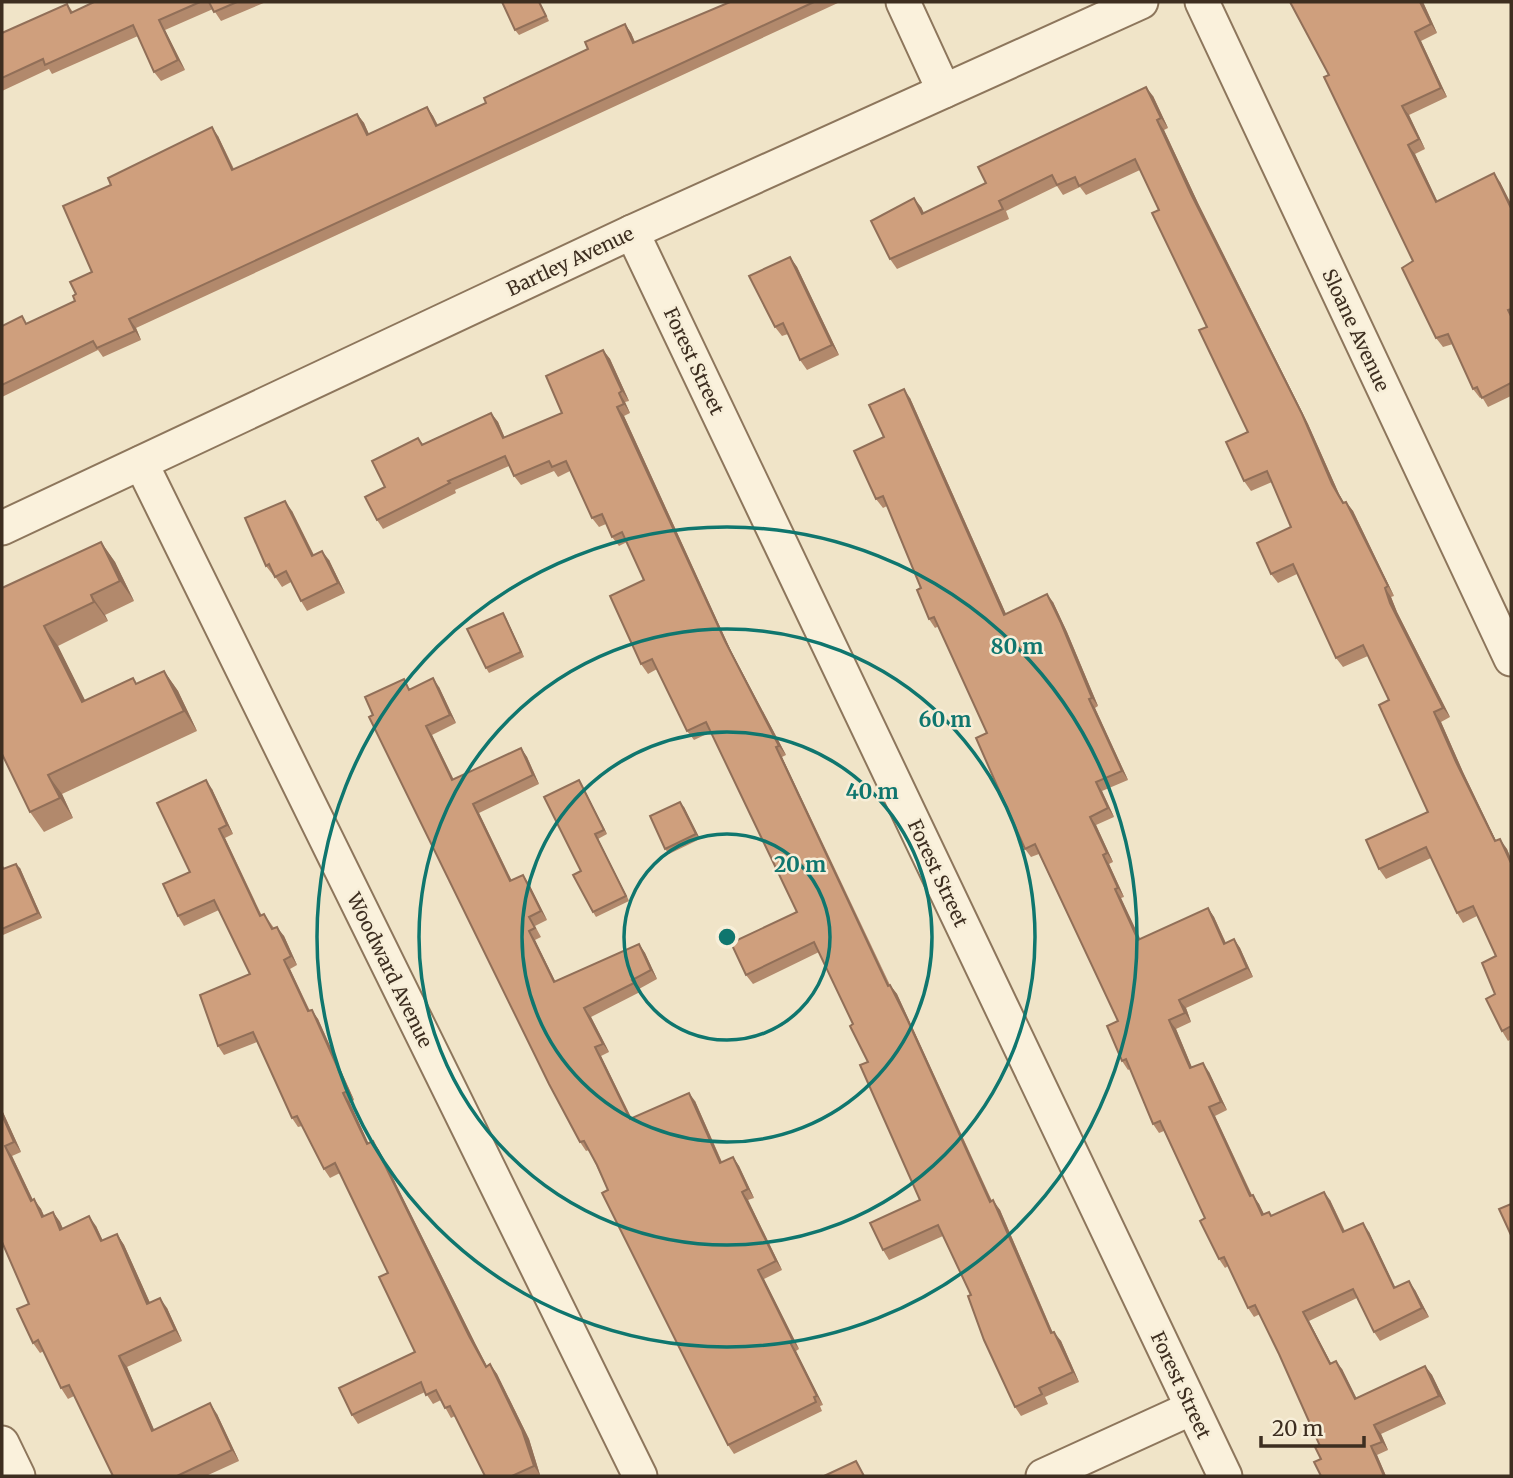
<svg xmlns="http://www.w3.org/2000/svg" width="1513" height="1478" viewBox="0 0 1513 1478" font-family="Merriweather,serif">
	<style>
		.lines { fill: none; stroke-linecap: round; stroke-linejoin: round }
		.minor-casing { stroke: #8d765c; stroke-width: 37 }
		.minor { stroke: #faf1dc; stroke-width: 33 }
		.wall { fill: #b2896c }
		.shaded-wall { fill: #916f58 }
		.building { fill: #cf9f7d; stroke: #916f58; stroke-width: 2 }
		.ring { fill: none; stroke: #0f766e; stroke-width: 3.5 }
		.labels { text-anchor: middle; stroke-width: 5; stroke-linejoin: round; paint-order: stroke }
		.street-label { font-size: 19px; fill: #3d2e20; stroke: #f7eed8 }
		.centre { fill: #0f766e; stroke: #f7eed8; stroke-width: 3.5 }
		.ring-label { font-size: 21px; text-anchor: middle; font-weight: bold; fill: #0f766e; stroke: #f7eed8; stroke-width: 5; stroke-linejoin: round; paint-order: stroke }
	</style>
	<rect width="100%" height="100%" fill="#f0e4c8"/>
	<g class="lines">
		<g class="minor-casing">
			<g id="minor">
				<polyline points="903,2 944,91"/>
				<polyline points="1202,2 1511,659"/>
				<polyline points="632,232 1225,1476"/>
				<polyline points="141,463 640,1476"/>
				<polyline points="2,528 632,232 1141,2"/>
				<polyline points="2,1443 18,1476"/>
				<polyline points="1043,1476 1192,1408"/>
			</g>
		</g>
		<use href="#minor" class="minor"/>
	</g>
	<g class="wall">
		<polygon points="94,2 266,2 221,21 213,9 165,30 185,70 161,81 154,72 138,36 52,74 49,69 2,91 2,33 67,4 73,12"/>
		<polygon points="540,2 549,21 519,35 515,30"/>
		<polygon points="730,2 840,2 136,328 141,340 103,357 98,350 2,397 2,326 27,323 75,301 76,294 92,272 218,136 234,169 357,114 364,123 369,134 427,107 433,116 438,125 486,103 588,49 625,24 631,33 635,42"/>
		<polygon points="1423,2 1437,33 1421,41 1447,97 1409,115 1425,149 1415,154 1437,201 1500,182 1511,204 1511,396 1488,407 1482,397 1480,398 1473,389 1453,344 1443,347 1436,338 1413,261 1329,75"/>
		<polygon points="1153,96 1168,128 1164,130 1198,203 1308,424 1339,494 1344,503 1346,502 1353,511 1394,596 1391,597 1397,612 1450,717 1441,722 1463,772 1496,841 1507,849 1511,859 1511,1039 1508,1041 1502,1031 1495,994 1496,956 1477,916 1463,923 1457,913 1431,858 1386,879 1379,869 1428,812 1389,700 1368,656 1343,667 1336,658 1297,574 1278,583 1271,574 1291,527 1272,482 1251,491 1244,481 1248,432 1207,327 1159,210 1140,170 1086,195 1080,187 1063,195 1057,186 1006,211 1009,219 897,269 890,259 921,207 924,213 986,183"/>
		<polygon points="790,257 797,267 839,355 807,370 800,360 788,334 782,336 775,327"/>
		<polygon points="603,350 610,359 629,401 625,402 630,413 624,416 731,651 786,755 782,757 890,985 897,994 914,1031 992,1201 1000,1210 1053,1333 1061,1341 1079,1382 1045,1397 1048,1404 1021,1416 1015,1407 971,1295 943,1236 889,1260 883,1250 920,1200 853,1024 819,952 753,984 746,975 797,912 711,732 694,740 687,731 657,669 648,674 641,664 644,580 627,542 619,546 612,537 606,524 599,527 592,518 570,471 558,477 554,471 521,485 514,476 509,466 455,490 456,493 383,529 377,520 385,487 418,438 423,444 491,413 498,422 505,438 562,413"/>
		<polygon points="910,398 1006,614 1053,602 1067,632 1098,706 1095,708 1128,780 1102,791 1114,817 1096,825 1113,862 1109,864 1124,897 1121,898 1140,940 1208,908 1214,917 1226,943 1234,939 1240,948 1253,977 1186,1008 1191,1022 1176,1029 1192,1068 1209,1072 1227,1110 1215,1116 1252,1195 1259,1204 1264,1215 1269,1212 1272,1216 1330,1200 1345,1231 1369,1232 1395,1288 1415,1290 1429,1317 1380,1341 1374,1332 1357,1298 1309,1321 1331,1363 1342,1369 1356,1398 1425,1366 1432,1375 1446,1404 1381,1434 1388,1450 1377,1455 1386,1476 1321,1476 1320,1446 1279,1354 1260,1314 1254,1317 1248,1308 1228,1266 1225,1268 1219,1259 1205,1218 1164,1131 1159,1133 1153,1124 1130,1069 1128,1070 1122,1061 1118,1021 1039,854 1031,857 1025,849 987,733 939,626 935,628 929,619 921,588 887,506 883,508 876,499 884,437"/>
		<polygon points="292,511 314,555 329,560 345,593 307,611 301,601 291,582 282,587 274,575 273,575 266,566"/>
		<polygon points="101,542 115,562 134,601 105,615 108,621 58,646 85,701 137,684 164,671 178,691 197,731 62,794 73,818 44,832 30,812 2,588"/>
		<polygon points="503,613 506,618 524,657 489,673 486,668"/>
		<polygon points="439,687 456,723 432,735 454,780 521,748 527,757 539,784 479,813 512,881 523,875 529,884 547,920 535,926 541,937 535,940 555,981 639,944 645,953 657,979 639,989 640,992 591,1017 609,1052 601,1056 632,1119 695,1101 722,1162 733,1157 739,1166 754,1198 748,1200 782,1270 764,1279 799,1349 796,1351 823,1405 820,1406 822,1411 734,1454 728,1445 589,1150 586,1151 580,1142 373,715 411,689"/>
		<polygon points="579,780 607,834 598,839 629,901 596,917 593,912 581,871"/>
		<polygon points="212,789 233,834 225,838 262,916 264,914 274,928 284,936 297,965 290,969 310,1011 318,1019 354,1100 350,1103 368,1143 373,1141 379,1150 476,1345 487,1366 490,1364 497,1374 529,1439 540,1475 538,1476 485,1476 455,1416 451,1418 441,1400 433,1404 425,1392 358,1424 352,1415 415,1352 388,1273 340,1173 330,1178 324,1169 302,1126 298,1127 292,1118 257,1042 224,1055 218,1046 250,974 219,910 184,926 178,916"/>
		<polygon points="684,807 700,839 669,854 665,849"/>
		<polygon points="2,863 4,869 20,868 42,918 3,935 2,933"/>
		<polygon points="2,1110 21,1152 12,1156 33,1200 41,1209 44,1216 53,1212 60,1222 63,1229 96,1226 103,1241 117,1234 124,1245 150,1303 167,1308 182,1341 127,1367 154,1430 217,1414 239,1461 206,1476 113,1476 74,1396 68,1399 61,1388 44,1351 40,1353 33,1343 29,1304 2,1242"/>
	</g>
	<g class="shaded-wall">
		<polygon points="1420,2 1423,2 1437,33 1431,24"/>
		<polygon points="159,20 165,30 185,70 178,60"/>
		<polygon points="625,24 631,33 639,52 633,43"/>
		<polygon points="1415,32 1421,41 1447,97 1441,88"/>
		<polygon points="1146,87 1153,96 1168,128 1161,118"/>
		<polygon points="1402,106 1409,115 1425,149 1419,139"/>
		<polygon points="427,107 433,116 442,135 436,126"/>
		<polygon points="357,114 364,123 373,144 367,135"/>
		<polygon points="1157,120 1164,130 1198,203 1308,424 1339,494 1350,513 1332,484 1191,194"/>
		<polygon points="212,127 218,136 238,179 232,170"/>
		<polygon points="1408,145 1415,154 1442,211 1436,202"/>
		<polygon points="1494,173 1500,182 1511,204 1511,208"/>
		<polygon points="914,198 921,207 929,224 922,214"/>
		<polygon points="790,257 797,267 839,355 832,345"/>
		<polygon points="129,319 136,328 141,340 135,331"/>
		<polygon points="603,350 610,359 629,401 622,391"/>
		<polygon points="904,389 910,398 1010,623 1004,615"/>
		<polygon points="619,393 625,402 630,413 624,404"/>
		<polygon points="617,407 624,416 731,651 786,755 779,746 725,641"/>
		<polygon points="491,413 498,422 509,448 503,438"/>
		<polygon points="285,501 292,511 319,566 312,556"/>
		<polygon points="1346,502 1353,511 1394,596 1388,586"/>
		<polygon points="101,542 115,562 134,601 120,581"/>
		<polygon points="322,551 329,560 345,593 338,583"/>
		<polygon points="1385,588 1391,597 1397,612 1450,717 1443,708 1390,603"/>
		<polygon points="1047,594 1053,602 1067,632 1098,706 1092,698"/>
		<polygon points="91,595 105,615 108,621 94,602"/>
		<polygon points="503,613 506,618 524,657 521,652"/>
		<polygon points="44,626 58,646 96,722 82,702"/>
		<polygon points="164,671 178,691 197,731 184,711"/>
		<polygon points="433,678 439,687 456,723 450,715"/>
		<polygon points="1089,699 1095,708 1128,780 1122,771"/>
		<polygon points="1434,712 1441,722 1463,772 1501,851 1495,841 1456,762"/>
		<polygon points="426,726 432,735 458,789 452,780"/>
		<polygon points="776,747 782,757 894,996 888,986"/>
		<polygon points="521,748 527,757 539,784 533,775"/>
		<polygon points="48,775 62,794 73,818 60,798"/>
		<polygon points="206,780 212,789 233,834 227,825"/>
		<polygon points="579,780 582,785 607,834 604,830"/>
		<polygon points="1096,782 1102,791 1114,817 1108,808"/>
		<polygon points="680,802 684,807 700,839 696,834"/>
		<polygon points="473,804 479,813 516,890 510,881"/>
		<polygon points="1090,817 1096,825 1113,862 1107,853"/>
		<polygon points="219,829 225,838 266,926 260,916"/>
		<polygon points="595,834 598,839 629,901 626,896"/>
		<polygon points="1500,839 1507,849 1511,859 1511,863"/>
		<polygon points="1103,855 1109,864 1124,897 1118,888"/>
		<polygon points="16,864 20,868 42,918 38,913"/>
		<polygon points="523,875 529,884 547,920 541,911"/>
		<polygon points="1115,889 1121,898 1145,949 1138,940"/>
		<polygon points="1208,908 1214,917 1230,953 1224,944"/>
		<polygon points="277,927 284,936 297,965 291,956"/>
		<polygon points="529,931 535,940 560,991 554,982"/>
		<polygon points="1234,939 1240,948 1253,977 1247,968"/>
		<polygon points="639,944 645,953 657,979 651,970"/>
		<polygon points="284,960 290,969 314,1021 308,1011"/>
		<polygon points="890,985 897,994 914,1031 996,1211 990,1202"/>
		<polygon points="1179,1000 1186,1008 1191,1022 1185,1013"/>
		<polygon points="584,1008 591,1017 609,1052 603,1044"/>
		<polygon points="312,1010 318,1019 354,1100 348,1091"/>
		<polygon points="1169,1020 1176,1029 1196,1077 1190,1068"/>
		<polygon points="595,1047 601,1056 636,1128 630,1119"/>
		<polygon points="1203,1063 1209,1072 1227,1110 1221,1102"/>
		<polygon points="343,1093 350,1103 373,1153 367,1144"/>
		<polygon points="689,1093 695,1101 726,1172 720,1163"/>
		<polygon points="1209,1107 1215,1116 1256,1205 1250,1196"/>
		<polygon points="2,1110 21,1152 14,1142 2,1115"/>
		<polygon points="373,1141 379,1150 476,1345 492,1376 486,1367 469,1336"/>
		<polygon points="5,1146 12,1156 38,1211 31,1201"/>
		<polygon points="733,1157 739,1166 754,1198 748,1189"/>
		<polygon points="742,1192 748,1200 782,1270 776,1261"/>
		<polygon points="1324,1192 1330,1200 1349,1241 1343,1232"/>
		<polygon points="1253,1195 1259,1204 1269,1224 1262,1215"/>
		<polygon points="34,1199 41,1209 49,1227 42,1217"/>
		<polygon points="993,1200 1000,1210 1057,1343 1051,1333"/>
		<polygon points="53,1212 60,1222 68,1240 60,1230"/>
		<polygon points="89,1216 96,1226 108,1252 101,1241"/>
		<polygon points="1363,1223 1369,1232 1400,1297 1394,1288"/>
		<polygon points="117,1234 124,1245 155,1314 147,1304"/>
		<polygon points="758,1270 764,1279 799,1349 793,1341"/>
		<polygon points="1409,1281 1415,1290 1429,1317 1422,1308"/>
		<polygon points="160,1298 167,1308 182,1341 175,1330"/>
		<polygon points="1303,1312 1309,1321 1336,1373 1330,1364"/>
		<polygon points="1054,1332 1061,1341 1079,1382 1073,1372"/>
		<polygon points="790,1342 796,1351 823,1405 817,1396"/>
		<polygon points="119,1356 127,1367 159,1441 152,1431"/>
		<polygon points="1336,1361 1342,1369 1361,1407 1355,1399"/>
		<polygon points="490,1364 497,1374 529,1439 540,1475 534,1466"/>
		<polygon points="1425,1366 1432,1375 1446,1404 1439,1396"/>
		<polygon points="210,1403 217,1414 239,1461 232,1450"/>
		<polygon points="1374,1425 1381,1434 1388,1450 1382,1442"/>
		<polygon points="1371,1446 1377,1455 1386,1476 1384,1476"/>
	</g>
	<g class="building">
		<polygon points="94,2 200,2 159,20 178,60 154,72 133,25 45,65 43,59 2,78 2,33 67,4 71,13"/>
		<polygon points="209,2 237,2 214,12"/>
		<polygon points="502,2 539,2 546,16 515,30"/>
		<polygon points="730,2 814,2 129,319 135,331 97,348 93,341 2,385 2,326 22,316 26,324 75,301 73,296 76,294 70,282 92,272 63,206 111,185 108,178 212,127 232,170 357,114 367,135 427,107 436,126 486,103 484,98 588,49 585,42 625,24 633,43"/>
		<polygon points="1290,2 1420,2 1431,24 1415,32 1441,88 1402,106 1419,139 1408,145 1436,202 1494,173 1511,208 1511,309 1508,310 1511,316 1511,383 1482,398 1477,387 1473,389 1448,334 1436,338 1402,268 1413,261 1324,77 1329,75"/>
		<polygon points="1146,87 1161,118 1157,120 1191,194 1302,414 1332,484 1343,503 1346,502 1388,586 1385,588 1390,603 1443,708 1434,712 1456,762 1495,841 1500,839 1511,863 1511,1026 1502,1031 1486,999 1495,994 1482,963 1496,956 1473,906 1457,913 1426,847 1379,869 1366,840 1428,812 1379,705 1389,700 1363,645 1336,658 1293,564 1271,574 1257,543 1291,527 1267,471 1244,481 1226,442 1248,432 1199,330 1207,327 1152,213 1159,210 1135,159 1079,186 1075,177 1057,185 1052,175 999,201 1003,209 890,259 871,221 914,198 922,214 986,183 978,167"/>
		<polygon points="790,257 832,345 800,360 783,323 775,327 749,276"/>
		<polygon points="603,350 622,391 619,393 624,404 617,407 725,641 779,746 776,747 888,986 890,985 908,1021 990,1202 993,1200 1051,1333 1054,1332 1073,1372 1039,1388 1042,1394 1015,1407 984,1340 968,1296 971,1295 938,1225 883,1250 870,1223 920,1200 860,1065 868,1062 850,1026 853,1024 814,942 746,975 731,943 797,912 706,722 687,731 652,659 641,664 610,596 644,580 622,532 612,537 602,514 592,518 566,461 552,467 549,461 514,476 505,456 448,481 450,483 377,520 365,497 385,487 372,461 418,438 422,445 491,413 503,438 562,413 546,376"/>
		<polygon points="904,389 1004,615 1047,594 1061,623 1092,698 1089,699 1122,771 1096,782 1108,808 1090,817 1107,853 1103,855 1118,888 1115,889 1138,940 1208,908 1224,944 1234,939 1247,968 1179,1000 1185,1013 1169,1020 1190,1068 1203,1063 1221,1102 1209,1107 1250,1196 1253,1195 1262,1215 1269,1212 1271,1216 1324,1192 1343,1232 1363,1223 1394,1288 1409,1281 1422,1308 1374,1332 1353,1289 1303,1312 1330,1364 1336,1361 1355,1399 1425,1366 1439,1396 1374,1425 1382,1442 1371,1446 1384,1476 1321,1476 1314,1462 1321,1459 1315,1447 1320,1446 1279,1354 1255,1305 1248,1308 1224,1257 1219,1259 1200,1221 1205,1218 1160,1121 1153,1124 1126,1059 1122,1061 1107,1026 1118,1021 1035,844 1025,849 976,738 987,733 934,617 929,619 917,590 921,588 883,496 876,499 854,451 884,437 869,405"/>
		<polygon points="285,501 312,556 322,551 338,583 301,601 286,571 275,577 269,564 266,566 245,518"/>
		<polygon points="101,542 120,581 91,595 94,602 44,626 82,702 133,678 136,684 164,671 184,711 48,775 60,798 30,812 2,754 2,588"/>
		<polygon points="503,613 521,652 486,668 467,629"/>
		<polygon points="433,678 450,715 426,726 452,780 521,748 533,775 473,804 510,881 523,875 541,911 529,917 535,928 529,931 554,982 639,944 651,970 632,980 634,983 584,1008 603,1044 595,1047 630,1119 689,1093 720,1163 733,1157 748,1189 742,1192 776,1261 758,1270 793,1341 790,1342 817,1396 814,1397 816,1402 728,1445 602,1193 608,1190 597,1165 584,1141 580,1142 549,1084 369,717 373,715 365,697 404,679 409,690"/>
		<polygon points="206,780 227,825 219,829 260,916 264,914 272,929 277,927 291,956 284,960 308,1011 312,1010 348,1091 343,1093 367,1144 373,1141 469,1336 486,1367 490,1364 522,1430 534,1466 512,1476 485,1476 450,1406 445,1408 436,1390 426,1395 421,1382 352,1415 339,1388 415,1352 379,1277 388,1273 335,1163 324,1169 297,1116 292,1118 253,1032 218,1046 200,995 250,974 214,900 178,916 163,884 190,872 157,803"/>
		<polygon points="579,780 604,830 595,834 626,896 593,912 573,875 581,871 544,797"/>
		<polygon points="680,802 696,834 665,849 650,816"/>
		<polygon points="16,864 38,913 2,929 2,866 3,869"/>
		<polygon points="2,1115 14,1142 5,1146 31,1201 34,1199 42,1217 53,1212 60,1230 89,1216 101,1241 117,1234 147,1304 160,1298 175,1330 119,1356 152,1431 210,1403 232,1450 177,1476 113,1476 69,1385 61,1388 38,1340 33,1343 17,1309 29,1304 2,1242"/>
		<polygon points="1511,1204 1511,1235 1499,1209"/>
		<polygon points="856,1461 864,1476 824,1476"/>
	</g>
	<g class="ring">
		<circle cx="727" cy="937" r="103"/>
		<circle cx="727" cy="937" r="205"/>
		<circle cx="727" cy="937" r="308"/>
		<circle cx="727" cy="937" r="410"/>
	</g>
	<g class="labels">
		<g class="street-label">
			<text transform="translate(570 261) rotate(-25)" y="7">Bartley Avenue</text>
			<text transform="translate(1356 330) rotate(65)" y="7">Sloane Avenue</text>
			<text transform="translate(694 361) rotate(65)" y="7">Forest Street</text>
			<text transform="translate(938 873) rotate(65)" y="7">Forest Street</text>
			<text transform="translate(390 970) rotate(64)" y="7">Woodward Avenue</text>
			<text transform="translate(1181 1385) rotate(65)" y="7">Forest Street</text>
		</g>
	</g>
	<circle cx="727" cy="937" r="10" class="centre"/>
	<g class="ring-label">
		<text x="1017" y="654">80 m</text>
		<text x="945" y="727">60 m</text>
		<text x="872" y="799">40 m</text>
		<text x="800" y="872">20 m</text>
	</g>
	<rect width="1513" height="1478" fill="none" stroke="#3d2e20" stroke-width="7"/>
	<path d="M1261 1436v10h103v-10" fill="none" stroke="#3d2e20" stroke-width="3.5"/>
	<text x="1272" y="1436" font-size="21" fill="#3d2e20" stroke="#f7eed8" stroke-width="5" paint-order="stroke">20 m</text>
</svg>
